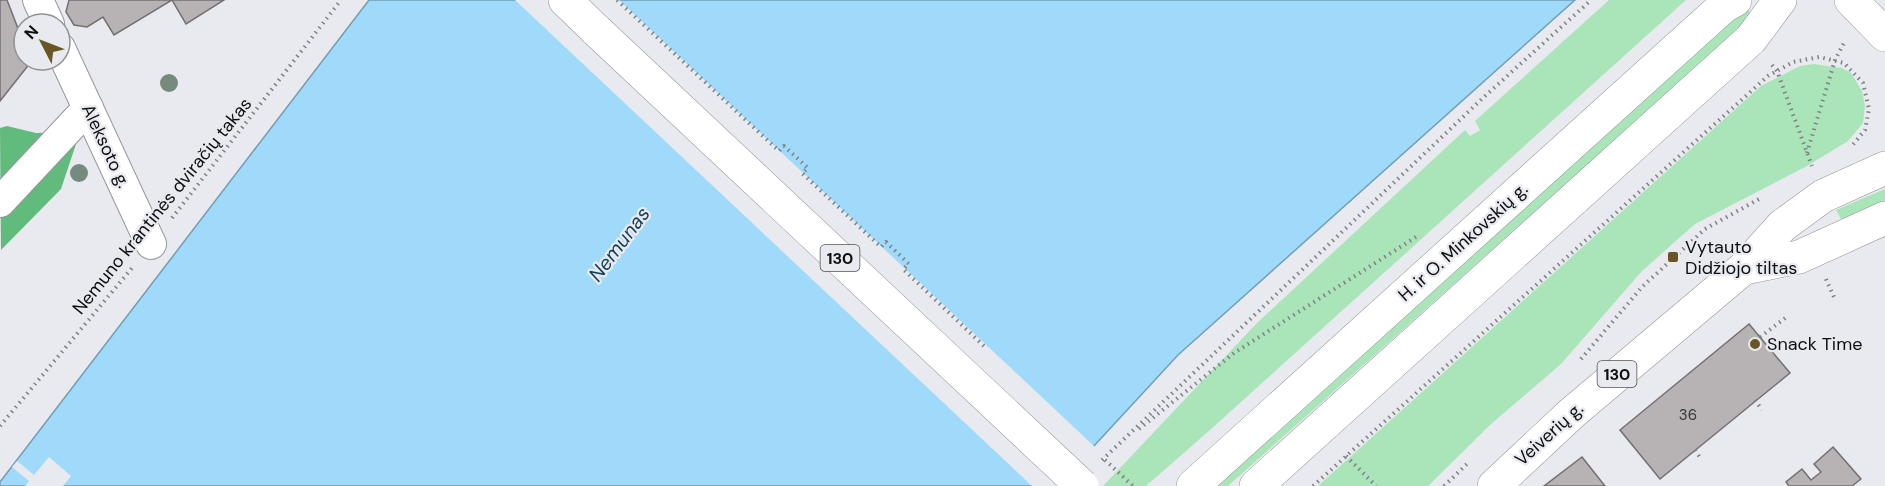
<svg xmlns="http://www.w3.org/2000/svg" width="1885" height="486" viewBox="0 0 1885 486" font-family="'DM Sans',sans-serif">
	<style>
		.green { fill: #aae4b9 }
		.forest { fill: #60bb7d }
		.water { fill: #9fdafb; stroke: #749db4; stroke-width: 1.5 }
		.pier { fill: #e9eaef }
		.building { fill: #b7b2b4; stroke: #746f71; stroke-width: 1.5 }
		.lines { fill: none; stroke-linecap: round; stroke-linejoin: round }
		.minor-casing { stroke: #96979b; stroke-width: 32 }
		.major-casing { stroke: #96979b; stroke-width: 34 }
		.path { stroke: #808185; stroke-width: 4; stroke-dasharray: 1.5 4.5; stroke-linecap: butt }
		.minor { stroke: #fff; stroke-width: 30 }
		.major { stroke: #fff; stroke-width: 33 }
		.major-bridge-casing { stroke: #96979b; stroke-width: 34; stroke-linecap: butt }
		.path-bridge { stroke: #808185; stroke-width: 4; stroke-dasharray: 1.5 4.5; stroke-linecap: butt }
		.major-bridge { stroke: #fff; stroke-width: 33 }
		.tree { fill: #768b7f }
		.poi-dot { fill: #685624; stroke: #e9eaef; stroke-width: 2 }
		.labels { text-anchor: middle; stroke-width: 4.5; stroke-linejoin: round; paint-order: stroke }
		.number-label { font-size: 15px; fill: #383739 }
		.shield { fill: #e9eaef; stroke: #505053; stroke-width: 1.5 }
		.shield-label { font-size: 16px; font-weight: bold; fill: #0e0e10 }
		.street-label { font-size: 18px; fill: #0e0e10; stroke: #e9eaef }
		.poi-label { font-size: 18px; fill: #0e0e10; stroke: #e9eaef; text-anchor: start }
		.water-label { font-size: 20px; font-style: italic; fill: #103f56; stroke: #e9eaef }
	</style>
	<rect width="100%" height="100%" fill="#e9eaef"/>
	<g class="green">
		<polygon points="1609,0 1686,0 1210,430 1146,486 1103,486 1257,323 1465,130 1470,136 1480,130 1475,121"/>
		<polygon points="1742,10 1748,10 1751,14 1749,20 1228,486 1214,486"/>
		<polygon points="1814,64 1842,68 1851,73 1862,91 1865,106 1863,123 1848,141 1807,166 1695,224 1642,271 1561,364 1491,424 1428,486 1318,486 1761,86 1800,66"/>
		<polygon points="1885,189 1885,207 1847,223 1841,219 1836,210"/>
	</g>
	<polygon class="forest" points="7,126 36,133 80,132 61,189 1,250 0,128"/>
	<polygon class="water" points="369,0 1575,0 1178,355 1057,486 0,486 0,482"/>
	<g class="pier">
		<polygon points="515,0 619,0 1096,448 1061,486 1032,486"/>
		<polygon points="49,457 71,476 63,486 25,486 29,481 12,467 17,461 34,475"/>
	</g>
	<g class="building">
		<polygon points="0,0 7,0 24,44 24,60 30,60 31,62 0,101"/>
		<polygon points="69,0 172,0 114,35 103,17 87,27 74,25 66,12"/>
		<polygon points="172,0 224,0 186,24"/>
		<polygon points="1749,324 1790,373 1660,479 1620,430"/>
		<polygon points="1833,447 1861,479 1852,486 1789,486 1786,482 1802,469 1811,480 1821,472 1814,464"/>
		<polygon points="1582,457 1605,486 1544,486"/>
	</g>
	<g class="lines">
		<g class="minor-casing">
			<g id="minor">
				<polyline points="38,0 49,24"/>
				<polyline points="60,48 151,244"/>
				<polyline points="0,202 88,108"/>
			</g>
		</g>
		<g class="major-casing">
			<g id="major">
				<polyline points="565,0 597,31"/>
				<polyline points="1851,0 1885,35"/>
				<polyline points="1744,268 1799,257 1885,218"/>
				<polyline points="1193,486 1724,6 1735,0"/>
				<polyline points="1256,486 1751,39 1780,0"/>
				<polyline points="1494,486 1572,413 1744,268 1782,226 1823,196 1885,168"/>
			</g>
		</g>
		<g class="path">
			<polyline points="1772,65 1777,71 1812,166"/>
			<polyline points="1807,153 1835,60 1845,41"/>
			<polyline points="172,218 341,0"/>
			<polyline points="1826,279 1834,297"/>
			<polyline points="1760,337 1788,316"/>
			<polyline points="1581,359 1642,287 1705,229 1761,198"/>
			<polyline points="1755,400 1762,410"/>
			<polyline points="0,426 132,268"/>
			<polyline points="1139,429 1234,353 1416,237"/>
			<polyline points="1695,450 1701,459"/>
			<polyline points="1346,456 1376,486"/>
			<polyline points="1102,460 1485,96 1591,0"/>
			<polyline points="1313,486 1768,76 1793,62 1819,57 1844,63 1863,83 1869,109 1865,130 1851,147"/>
			<polyline points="1444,486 1469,462"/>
		</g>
		<use href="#minor" class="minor"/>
		<use href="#major" class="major"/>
		<g class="major-bridge-casing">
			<polyline id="major-bridge" points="597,31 1082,486"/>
		</g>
		<g class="path-bridge">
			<polyline points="617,0 779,151 784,146 808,168 802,173 881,247 886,242 909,264 903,269 986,348"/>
			<polyline points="1105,460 1133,486"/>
		</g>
		<use href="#major-bridge" class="major-bridge"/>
	</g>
	<g class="tree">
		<circle cx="169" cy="83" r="9"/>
		<circle cx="79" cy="173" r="9"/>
	</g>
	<g class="poi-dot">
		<rect x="1667" y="251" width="12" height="12" rx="3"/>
		<circle cx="1755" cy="344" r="6"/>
	</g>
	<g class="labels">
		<g class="number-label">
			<text x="1688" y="420">36</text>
		</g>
		<g class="shield">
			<rect x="820.5" y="245" width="39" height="26" rx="4.5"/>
			<rect x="1597.5" y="361" width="39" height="26" rx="4.5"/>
		</g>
		<g class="shield-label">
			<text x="840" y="264">130</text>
			<text x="1617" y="380">130</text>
		</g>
		<g class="street-label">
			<text transform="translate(106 146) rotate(65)" y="6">Aleksoto g.</text>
			<text transform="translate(162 206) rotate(-51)" y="6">Nemuno krantinės dviračių takas</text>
			<text transform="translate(1463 242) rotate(-42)" y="6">H. ir O. Minkovskių g.</text>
			<text transform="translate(1549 434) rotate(-42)" y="6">Veiverių g.</text>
		</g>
		<g class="poi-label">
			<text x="1685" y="253">Vytauto<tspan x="1685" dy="21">Didžiojo tiltas</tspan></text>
			<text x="1767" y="350">Snack Time</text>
		</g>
		<g class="water-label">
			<text transform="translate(619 244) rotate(-53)" y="7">Nemunas</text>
		</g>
	</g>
	<g transform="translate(42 42) rotate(312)"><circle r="28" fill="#e9eaef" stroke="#919296" stroke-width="1.5"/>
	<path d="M0-4.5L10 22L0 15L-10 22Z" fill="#685624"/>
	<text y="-9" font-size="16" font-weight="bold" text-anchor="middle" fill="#0e0e10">N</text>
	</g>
</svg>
